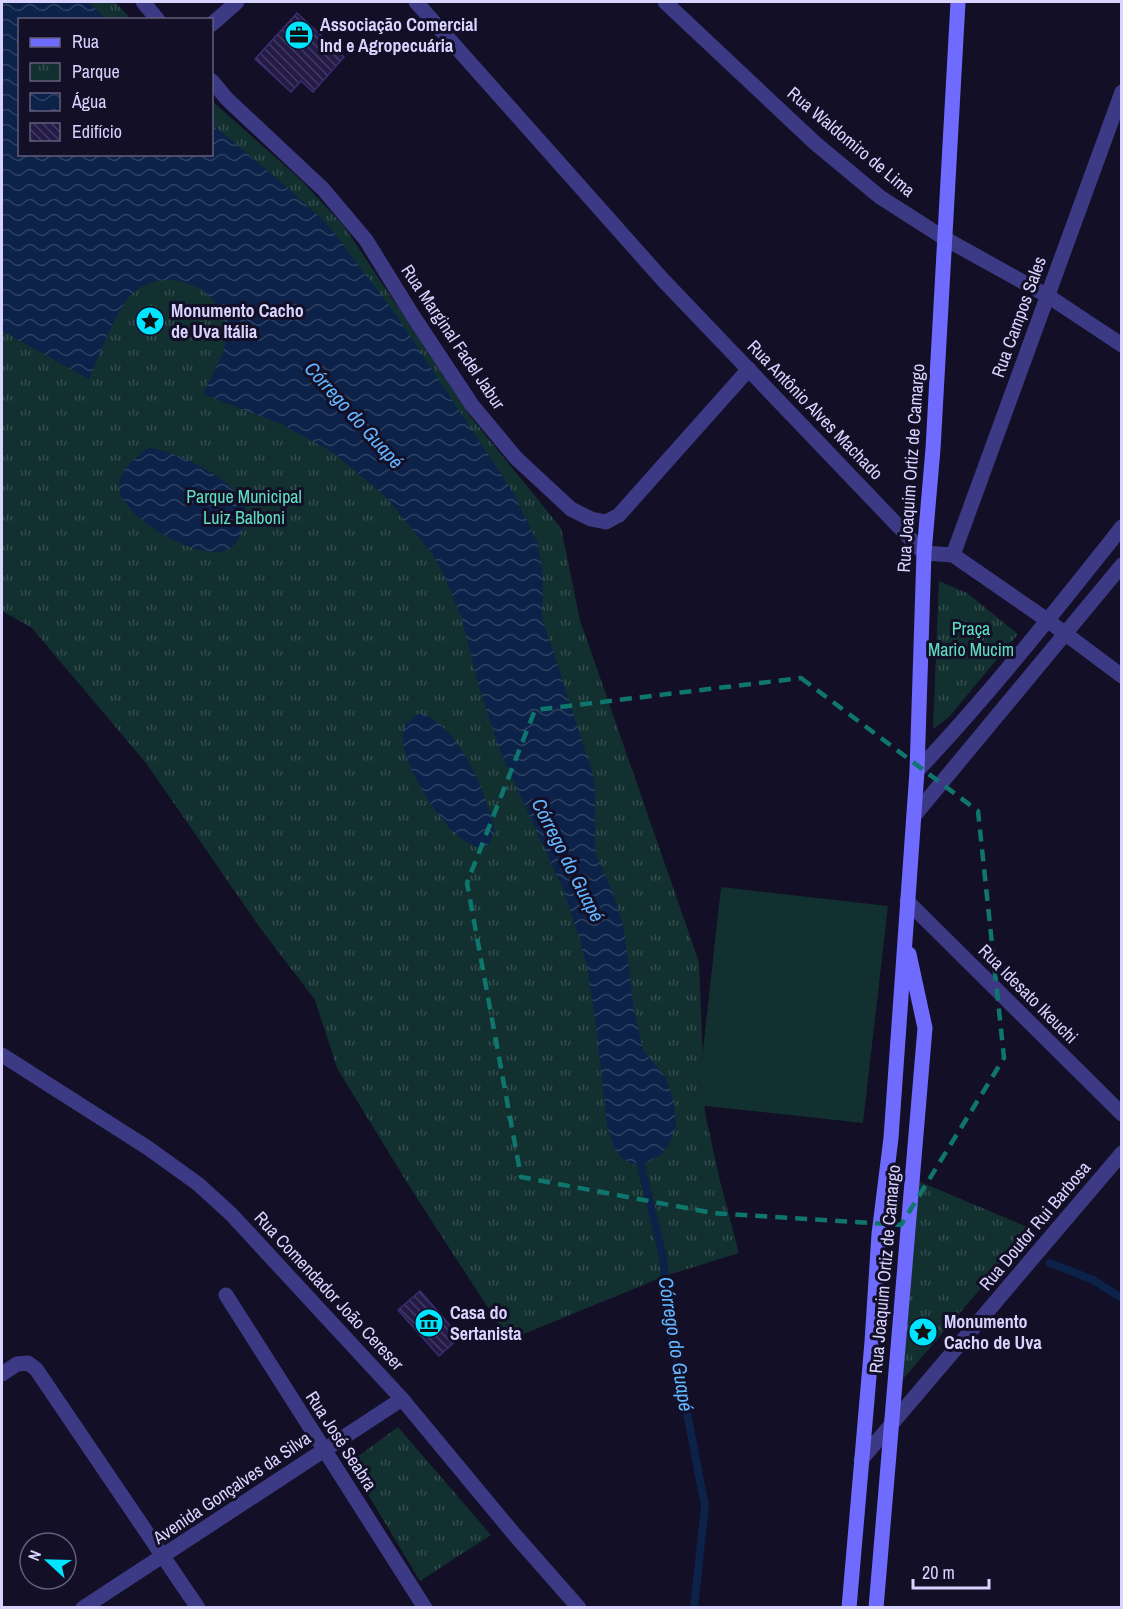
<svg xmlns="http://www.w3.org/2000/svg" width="1123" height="1609" viewBox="0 0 1123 1609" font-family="'Archivo Narrow',sans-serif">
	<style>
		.grass { fill: #12302f }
		.park { fill: url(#park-tufts) }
		.water { fill: url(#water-waves) }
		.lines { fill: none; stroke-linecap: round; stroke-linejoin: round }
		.stream { stroke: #0c2248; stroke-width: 8 }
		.building { fill: url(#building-back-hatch); stroke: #3b2d73; stroke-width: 1.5 }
		.minor { stroke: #3d3a85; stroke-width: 15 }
		.secondary { stroke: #6f6bff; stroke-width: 15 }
		.marked { fill: none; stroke: #0f766e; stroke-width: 4.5; stroke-dasharray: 12 8; stroke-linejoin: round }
		.labels { text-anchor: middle; stroke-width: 6; stroke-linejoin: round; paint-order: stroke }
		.poi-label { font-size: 18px; font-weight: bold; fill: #d9d4ff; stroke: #130f26; text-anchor: start }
		.street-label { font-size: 18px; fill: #d9d4ff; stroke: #130f26 }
		.park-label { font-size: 18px; fill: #5fe0c0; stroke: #130f26 }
		.water-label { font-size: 20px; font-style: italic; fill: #62b6ff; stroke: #130f26 }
	</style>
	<defs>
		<pattern id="park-tufts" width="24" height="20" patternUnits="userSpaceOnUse" patternTransform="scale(1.5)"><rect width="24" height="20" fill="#12302f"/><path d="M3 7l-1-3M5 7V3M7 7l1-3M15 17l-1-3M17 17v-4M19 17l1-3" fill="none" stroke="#344d4e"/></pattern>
		<pattern id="water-waves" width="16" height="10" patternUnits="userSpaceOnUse" patternTransform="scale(1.5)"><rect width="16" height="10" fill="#0c2248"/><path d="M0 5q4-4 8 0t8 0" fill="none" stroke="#2f4163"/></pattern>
		<pattern id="building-back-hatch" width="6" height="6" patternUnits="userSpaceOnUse" patternTransform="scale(1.5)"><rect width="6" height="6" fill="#241b47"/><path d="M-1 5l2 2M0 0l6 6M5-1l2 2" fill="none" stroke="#433b63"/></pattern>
	</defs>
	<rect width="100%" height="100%" fill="#130f26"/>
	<polygon class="grass" points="721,887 888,906 863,1123 697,1105"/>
	<g class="park">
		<polygon points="2,2 115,2 131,19 20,20 20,154 212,154 212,101 300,179 344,226 471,417 561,528 580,620 699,962 705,1113 720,1181 739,1253 665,1276 509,1340 411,1189 337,1068 315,1000 258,925 146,763 32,628 2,611"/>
		<polygon points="939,581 967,593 1018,634 949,717 933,729"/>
		<polygon points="918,1181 1032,1229 903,1379"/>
		<polygon points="398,1427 491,1535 420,1581 349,1463"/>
	</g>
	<g class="water">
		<path d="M 2,2 L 89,2 L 106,19 L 20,20 L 20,154 L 212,154 L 212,124 L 290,190 L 329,226 L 397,316 L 514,494 L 538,544 L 543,576 L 542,617 L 595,781 L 595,852 L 613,893 L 624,929 L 634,1010 L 643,1050 L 666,1078 L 674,1103 L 676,1125 L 669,1144 L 662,1154 L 642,1166 L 632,1164 L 622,1158 L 614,1147 L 607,1125 L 596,1025 L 587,967 L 580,940 L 563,889 L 500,751 L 479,687 L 462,619 L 444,575 L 433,555 L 387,498 L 334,453 L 281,424 L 203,394 C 213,373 228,351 226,329 C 222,285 161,263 130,296 C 114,313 100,356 89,379 L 2,331 Z"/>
		<path d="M 148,448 C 175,450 233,478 244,504 C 247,509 245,520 243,526 C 241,534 237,544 229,549 C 203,564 120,518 119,487 C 119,470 136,457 148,448 Z"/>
		<path d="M 420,713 C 458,723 487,795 495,831 L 488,845 L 476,847 C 469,843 462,840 456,834 C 437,818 395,755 404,729 C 407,721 413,717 420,713 Z"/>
	</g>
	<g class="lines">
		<g class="stream">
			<polyline points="639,1157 663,1257 669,1320 705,1506 694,1608"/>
			<polyline points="1050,1263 1093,1280 1122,1298"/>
		</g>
	</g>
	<g class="building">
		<polygon points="297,13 344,57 313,92 301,81 291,92 255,59"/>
		<polygon points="420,1291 460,1337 439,1356 398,1310"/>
	</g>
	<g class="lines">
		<g class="minor">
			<polyline points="143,2 158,20"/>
			<polyline points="416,2 663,280 924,553 953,555 1047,620 1122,676"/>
			<polyline points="665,2 815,143 880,197 944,238 1048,296 1122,345"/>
			<polyline points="212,24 237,2"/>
			<polyline points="212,81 227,99 323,189 366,240 413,316 472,405 516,458 571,509 591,519 606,522 619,515 749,369"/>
			<polyline points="953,555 1122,92"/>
			<path d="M 917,771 C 990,694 1056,610 1122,527"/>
			<polyline points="914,816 1122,565"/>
			<polyline points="907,901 1122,1114"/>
			<polyline points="2,1055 148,1148 198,1184 231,1214 402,1399 514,1534 579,1608"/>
			<polyline points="226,1295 425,1608"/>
			<polyline points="2,1374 17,1364 28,1363 36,1369 198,1608"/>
			<polyline points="861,1460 1122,1153"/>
			<polyline points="83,1608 402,1399"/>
		</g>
		<g class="secondary">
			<polyline points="849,1608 872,1342 879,1234 891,1138 917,771 924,553 933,449 958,2"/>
			<polyline points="876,1608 925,1028 909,954"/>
		</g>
	</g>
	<path class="marked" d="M 801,678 L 978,811 L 1004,1058 L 901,1225 L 713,1213 L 521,1177 L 467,883 L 535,710 Z"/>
	<defs>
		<g id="office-disc" transform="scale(1.5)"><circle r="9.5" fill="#00e5ff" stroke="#130f26"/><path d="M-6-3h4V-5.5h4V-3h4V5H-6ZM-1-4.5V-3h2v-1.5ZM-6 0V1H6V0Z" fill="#111"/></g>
		<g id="sight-disc" transform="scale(1.5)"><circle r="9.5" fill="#00e5ff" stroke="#130f26"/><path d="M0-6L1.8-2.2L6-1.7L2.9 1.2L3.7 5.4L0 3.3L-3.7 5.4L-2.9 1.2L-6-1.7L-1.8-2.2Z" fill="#111"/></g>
		<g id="museum-disc" transform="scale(1.5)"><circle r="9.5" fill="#00e5ff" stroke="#130f26"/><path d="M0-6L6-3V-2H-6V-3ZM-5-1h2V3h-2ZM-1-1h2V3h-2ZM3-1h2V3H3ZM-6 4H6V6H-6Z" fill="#111"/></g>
	</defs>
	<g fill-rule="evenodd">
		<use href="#office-disc" x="299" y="35"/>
		<use href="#sight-disc" x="150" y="321"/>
		<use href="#museum-disc" x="429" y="1323"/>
		<use href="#sight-disc" x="923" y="1332"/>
	</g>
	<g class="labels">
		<g class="poi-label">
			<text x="320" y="31">Associação Comercial<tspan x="320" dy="21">Ind e Agropecuária</tspan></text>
			<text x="171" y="317">Monumento Cacho<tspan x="171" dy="21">de Uva Itália</tspan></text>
			<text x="450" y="1319">Casa do<tspan x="450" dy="21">Sertanista</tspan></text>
			<text x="944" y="1328">Monumento<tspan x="944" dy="21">Cacho de Uva</tspan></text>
		</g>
		<g class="street-label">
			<text transform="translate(851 142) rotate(40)" y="6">Rua Waldomiro de Lima</text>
			<text transform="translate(1019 317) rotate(-70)" y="6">Rua Campos Sales</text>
			<text transform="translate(453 337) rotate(56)" y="6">Rua Marginal Fadel Jabur</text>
			<text transform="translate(815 410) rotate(46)" y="6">Rua Antônio Alves Machado</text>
			<text transform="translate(911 468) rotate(-86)" y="6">Rua Joaquim Ortiz de Camargo</text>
			<text transform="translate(1028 994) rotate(45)" y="6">Rua Idesato Ikeuchi</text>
			<text transform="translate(1035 1226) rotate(-50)" y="6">Rua Doutor Rui Barbosa</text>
			<text transform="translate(885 1269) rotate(-85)" y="6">Rua Joaquim Ortiz de Camargo</text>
			<text transform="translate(329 1291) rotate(47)" y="6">Rua Comendador João Cereser</text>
			<text transform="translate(341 1441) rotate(57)" y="6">Rua José Seabra</text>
			<text transform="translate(232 1488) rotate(-34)" y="6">Avenida Gonçalves da Silva</text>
		</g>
		<g class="park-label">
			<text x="244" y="503">Parque Municipal<tspan x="244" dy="21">Luiz Balboni</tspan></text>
			<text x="971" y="635">Praça<tspan x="971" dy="21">Mario Mucim</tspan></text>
		</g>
		<g class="water-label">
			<text transform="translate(354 415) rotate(48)" y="7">Córrego do Guapé</text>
			<text transform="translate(568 860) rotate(63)" y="7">Córrego do Guapé</text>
			<text transform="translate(676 1344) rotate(81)" y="7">Córrego do Guapé</text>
		</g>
	</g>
	<rect width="1123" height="1609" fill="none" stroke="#d9d4ff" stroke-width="6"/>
	<rect x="18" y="18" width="195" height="138" fill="#130f26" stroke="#625e7d" stroke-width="1.5"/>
	<rect x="30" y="38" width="30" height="9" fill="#6f6bff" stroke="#625e7d" stroke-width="1.5"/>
	<text x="72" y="48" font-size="18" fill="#d9d4ff">Rua</text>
	<rect x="30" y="63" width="30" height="18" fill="url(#park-tufts)" stroke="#625e7d" stroke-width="1.5"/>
	<text x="72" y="78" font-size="18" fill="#d9d4ff">Parque</text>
	<rect x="30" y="93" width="30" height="18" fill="url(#water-waves)" stroke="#625e7d" stroke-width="1.5"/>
	<text x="72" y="108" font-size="18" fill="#d9d4ff">Água</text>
	<rect x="30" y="123" width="30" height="18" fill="url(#building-back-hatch)" stroke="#625e7d" stroke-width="1.5"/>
	<text x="72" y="138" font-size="18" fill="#d9d4ff">Edifício</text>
	<g transform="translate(48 1561) rotate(292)"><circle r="28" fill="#130f26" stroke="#625e7d" stroke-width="1.5"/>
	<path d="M0-4.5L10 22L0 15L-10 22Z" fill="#00e5ff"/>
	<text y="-9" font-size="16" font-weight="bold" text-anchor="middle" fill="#d9d4ff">N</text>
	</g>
	<path d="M913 1579v9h76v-9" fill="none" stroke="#d9d4ff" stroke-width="3"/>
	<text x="922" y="1579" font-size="18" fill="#d9d4ff" stroke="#130f26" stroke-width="4.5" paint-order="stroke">20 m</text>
</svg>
